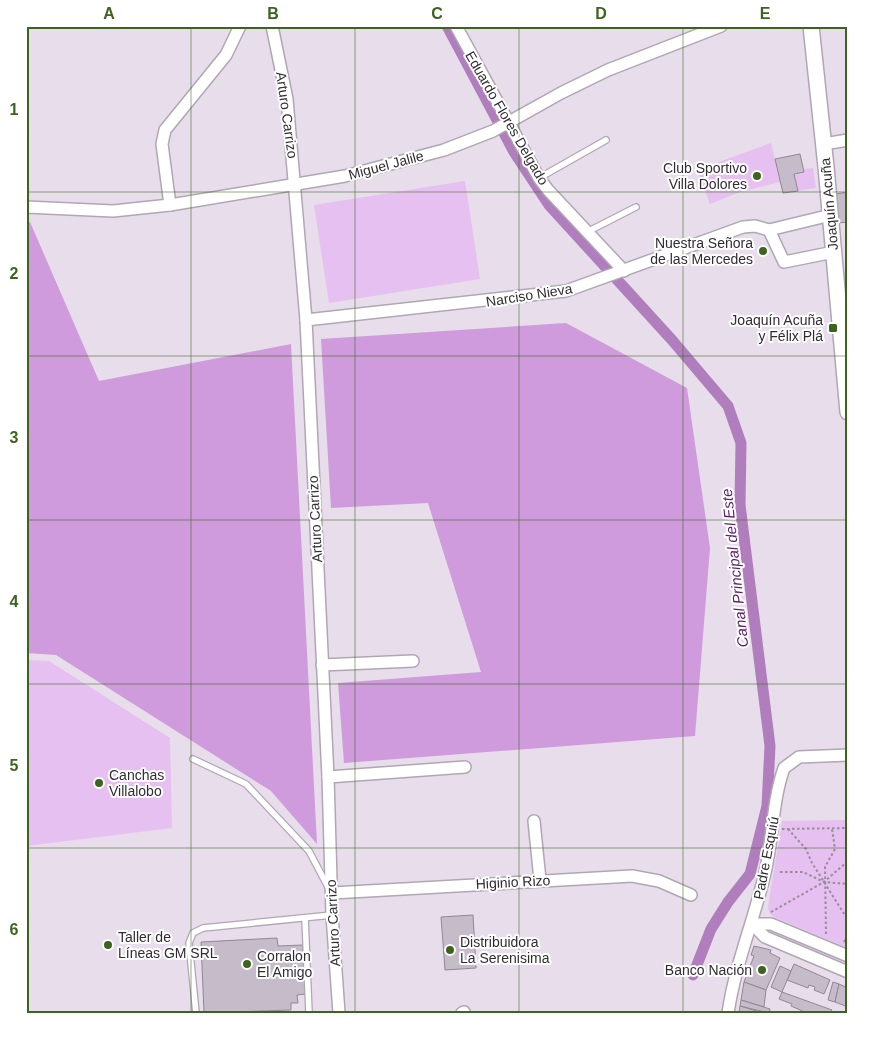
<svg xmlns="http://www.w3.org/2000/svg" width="874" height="1039" viewBox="0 0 874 1039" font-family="Arial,sans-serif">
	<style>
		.green { fill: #e6c0f0 }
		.forest { fill: #cf9bdc }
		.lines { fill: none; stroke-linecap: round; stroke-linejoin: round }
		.canal { stroke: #b07ebd; stroke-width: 11 }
		.building { fill: #c6bbc9; stroke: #928794 }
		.service-casing { stroke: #b1a6b4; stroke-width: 8 }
		.minor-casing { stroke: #b1a6b4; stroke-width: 14 }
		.tertiary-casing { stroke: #b1a6b4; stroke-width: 18 }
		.path { stroke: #968d98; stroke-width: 2; stroke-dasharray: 2.5 2.5; stroke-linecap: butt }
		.service { stroke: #fff; stroke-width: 5.5 }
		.minor { stroke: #fff; stroke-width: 11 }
		.tertiary { stroke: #fff; stroke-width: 15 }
		.grid { fill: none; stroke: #3c641f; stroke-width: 1; stroke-opacity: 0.55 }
		.poi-dot { fill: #3c641f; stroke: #fff; stroke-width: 2 }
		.labels { text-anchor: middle; stroke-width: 4; stroke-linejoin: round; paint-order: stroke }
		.street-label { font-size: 14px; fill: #312c32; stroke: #fff }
		.poi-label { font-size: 14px; fill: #312c32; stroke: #fff; text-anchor: end }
		.water-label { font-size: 15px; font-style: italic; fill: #5d206c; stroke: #fff }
		.neatline { fill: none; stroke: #3c641f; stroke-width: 2 }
		.grid-label { font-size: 16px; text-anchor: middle; font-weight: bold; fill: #3c641f }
	</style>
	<rect width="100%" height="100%" fill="#e8ddeb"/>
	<g class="green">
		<polygon points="771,143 775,159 800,154 803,169 813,168 816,188 783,193 780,182 740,192 710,204 697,170"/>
		<polygon points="465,181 480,279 329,303 314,205"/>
		<polygon points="26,660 49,661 170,738 172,828 26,846"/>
		<polygon points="848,820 848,948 774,917 769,913 768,907 782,821"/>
	</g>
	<g class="forest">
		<polygon points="26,222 30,222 99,381 291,344 317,844 271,791 56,655 26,653"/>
		<polygon points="566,323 687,388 710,548 695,736 344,763 338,683 481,672 428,503 331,508 321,339"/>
	</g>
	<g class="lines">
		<polyline class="canal" points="447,26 514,152 549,205 672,340 728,406 741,443 740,505 770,746 767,806 750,874 728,902 711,929 693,975"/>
	</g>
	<g class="building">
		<polygon points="800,154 804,172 794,174 798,191 783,193 775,159"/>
		<polygon points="848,192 848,222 838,223 836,194"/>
		<polygon points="473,915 476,968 445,970 441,917"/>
		<polygon points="277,938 278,946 303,945 306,994 297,995 298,1003 291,1003 291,1010 204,1013 201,942"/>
		<polygon points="754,946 771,950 770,953 780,958 766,990 744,982 754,956 751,955"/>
		<polygon points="794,964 830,980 824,994 814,990 815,987 809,985 808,988 787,980"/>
		<polygon points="780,966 791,971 782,992 771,987"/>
		<polygon points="744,982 766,990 764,1007 741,1000"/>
		<polygon points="833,982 839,984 835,1002 828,1000"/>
		<polygon points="839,984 848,988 848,1007 835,1002"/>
		<polygon points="782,992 832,1010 830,1013 807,1013 791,1006 792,1004 779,999"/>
		<polygon points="741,1000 770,1009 769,1013 740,1006"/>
		<polygon points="740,1006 763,1013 739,1013"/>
	</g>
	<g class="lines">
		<g class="service-casing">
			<g id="service">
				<polyline points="539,178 606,140"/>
				<polyline points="587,232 636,207"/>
				<polyline points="193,759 246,784 309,851 328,887"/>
				<polyline points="305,918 309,1013"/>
				<polyline points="196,1013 189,943 193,933 203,928 332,915"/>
			</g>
		</g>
		<g class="minor-casing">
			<g id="minor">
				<polyline points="272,26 287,99 306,320 328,777 332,915 339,1013"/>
				<polyline points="456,26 539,178 548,190 624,271"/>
				<polyline points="824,144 848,140"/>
				<polyline points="170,205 162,144 165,130 226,55 240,26"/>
				<polyline points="26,207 113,211 170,205 345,176 444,150 493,131 561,93 608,70 721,26"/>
				<polyline points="769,230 784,262 834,252"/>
				<polyline points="306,320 566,291 743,227 755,226 769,230 831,215"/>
				<polyline points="322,665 413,661"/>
				<polyline points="328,777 465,767"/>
				<polyline points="534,821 540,880"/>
				<polyline points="332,893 632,876 659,881 691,895"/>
				<polyline points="752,924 765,937 848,972"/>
				<polyline points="752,924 771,924 848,956"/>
				<polyline points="462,1013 464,1012"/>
				<path d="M 728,1013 C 735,965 754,920 765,873 C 773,839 772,802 784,768 L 799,757 L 848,755"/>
			</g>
		</g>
		<g class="tertiary-casing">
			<polyline id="tertiary" points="811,26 826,167 848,412"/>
		</g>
		<g class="path">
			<polyline points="782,829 848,828"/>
			<polyline points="788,829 806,849 812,863 848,920"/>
			<polyline points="780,872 803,872 824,882 848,884"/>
			<polyline points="771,912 824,882 848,861"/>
			<polyline points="826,934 825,867 835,849 832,829"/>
			<polyline points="844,942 848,935"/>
			<polyline points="255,1012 255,1013"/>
		</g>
		<use href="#service" class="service"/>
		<use href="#minor" class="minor"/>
		<use href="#tertiary" class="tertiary"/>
	</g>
	<path class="grid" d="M 191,26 L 191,1013M 355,26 L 355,1013M 519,26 L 519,1013M 683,26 L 683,1013M 26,192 L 848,192M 26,356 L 848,356M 26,520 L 848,520M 26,684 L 848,684M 26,848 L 848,848"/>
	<g class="poi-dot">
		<circle cx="757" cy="176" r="5"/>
		<circle cx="763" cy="251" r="5"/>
		<rect x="828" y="323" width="10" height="10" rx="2.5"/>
		<circle cx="99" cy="783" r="5"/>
		<circle cx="108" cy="945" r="5"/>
		<circle cx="450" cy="950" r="5"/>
		<circle cx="247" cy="964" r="5"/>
		<circle cx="762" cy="970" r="5"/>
	</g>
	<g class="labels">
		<g class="street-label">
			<text transform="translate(287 115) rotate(82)" y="5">Arturo Carrizo</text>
			<text transform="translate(507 118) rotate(60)" y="5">Eduardo Flores Delgado</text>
			<text transform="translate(386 165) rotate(-15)" y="5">Miguel Jalile</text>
			<text transform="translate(829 204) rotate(-95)" y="5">Joaquín Acuña</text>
			<text transform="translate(529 295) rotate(-9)" y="5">Narciso Nieva</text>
			<text transform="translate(315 519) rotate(-93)" y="5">Arturo Carrizo</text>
			<text transform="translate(766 858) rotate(-79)" y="5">Padre Esquiú</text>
			<text transform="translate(513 882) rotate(-3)" y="5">Higinio Rizo</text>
			<text transform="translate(333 923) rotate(-93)" y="5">Arturo Carrizo</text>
		</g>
		<g class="poi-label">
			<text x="747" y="173">Club Sportivo<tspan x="747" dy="16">Villa Dolores</tspan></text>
			<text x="753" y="248">Nuestra Señora<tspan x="753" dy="16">de las Mercedes</tspan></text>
			<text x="823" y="325">Joaquín Acuña<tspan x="823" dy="16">y Félix Plá</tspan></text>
			<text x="109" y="780" text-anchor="start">Canchas<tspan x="109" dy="16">Villalobo</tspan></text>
			<text x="118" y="942" text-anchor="start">Taller de<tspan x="118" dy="16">Líneas GM SRL</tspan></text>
			<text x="460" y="947" text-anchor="start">Distribuidora<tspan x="460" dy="16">La Serenisima</tspan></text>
			<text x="257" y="961" text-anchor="start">Corralon<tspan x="257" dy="16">El Amigo</tspan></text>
			<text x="752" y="975">Banco Nación</text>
		</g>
		<g class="water-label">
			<text transform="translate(735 568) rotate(-96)" y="5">Canal Principal del Este</text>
		</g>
	</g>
	<rect width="874" height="1039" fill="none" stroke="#ffffff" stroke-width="55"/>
	<rect x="28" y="28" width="818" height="984" class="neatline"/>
	<g class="grid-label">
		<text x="109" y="19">A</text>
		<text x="273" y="19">B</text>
		<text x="437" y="19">C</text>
		<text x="601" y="19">D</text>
		<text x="765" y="19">E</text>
		<text x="14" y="115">1</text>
		<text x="14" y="279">2</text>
		<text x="14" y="443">3</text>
		<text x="14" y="607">4</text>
		<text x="14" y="771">5</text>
		<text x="14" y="935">6</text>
	</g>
</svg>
